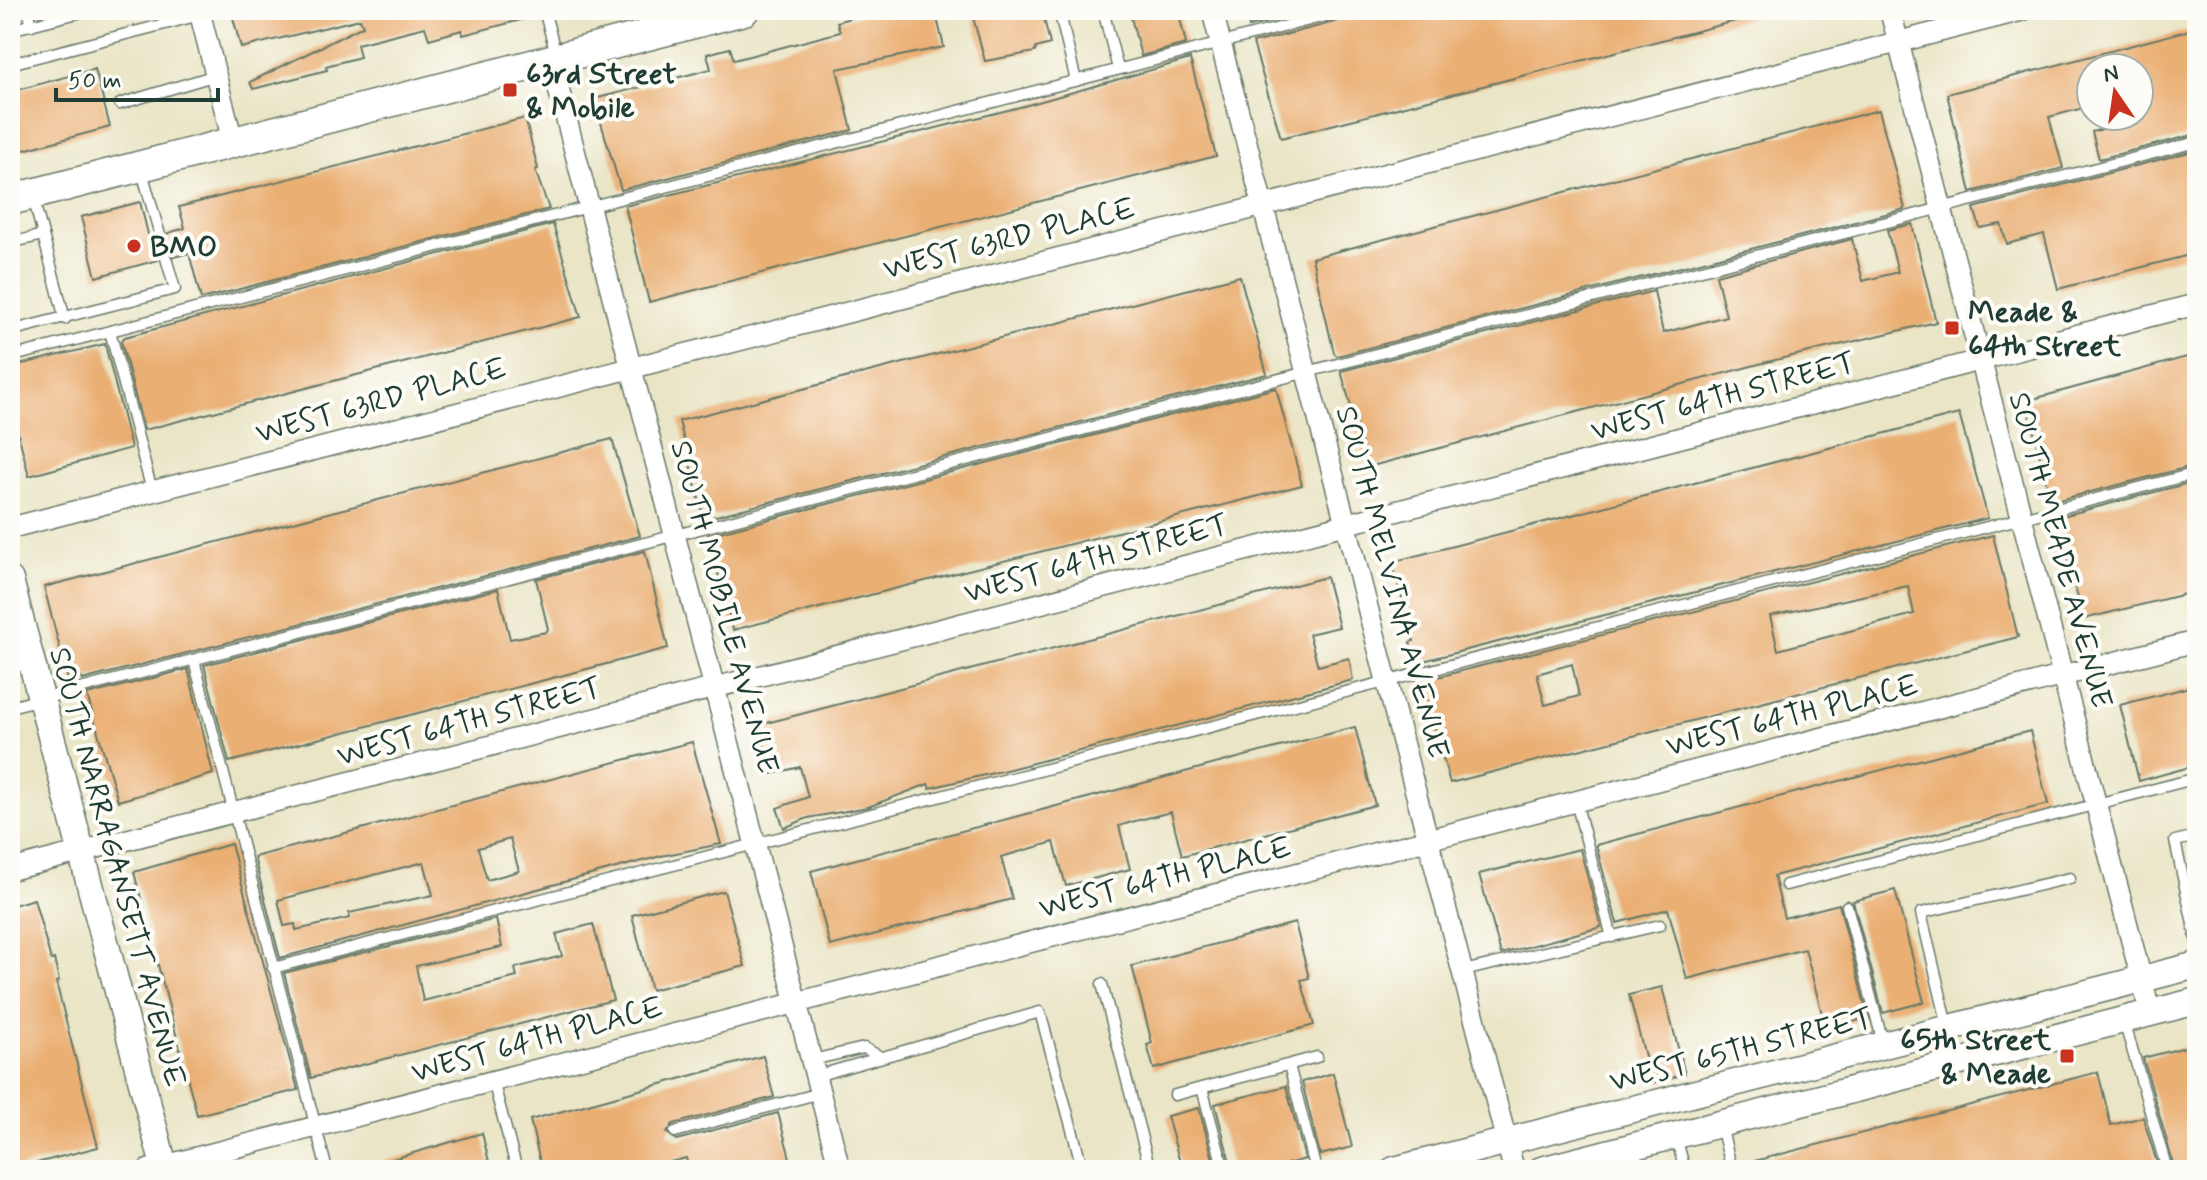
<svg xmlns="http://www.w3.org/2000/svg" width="2207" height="1180" viewBox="0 0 2207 1180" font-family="Mynerve,sans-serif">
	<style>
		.building { fill: #eaaf73; fill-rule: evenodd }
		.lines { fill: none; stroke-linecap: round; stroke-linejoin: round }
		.service-casing { stroke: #667867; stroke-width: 13 }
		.minor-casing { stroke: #667867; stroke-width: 23 }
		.tertiary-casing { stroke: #667867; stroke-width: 29 }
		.secondary-casing { stroke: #667867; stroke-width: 33 }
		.service { stroke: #fff; stroke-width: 10 }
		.minor { stroke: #fff; stroke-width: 20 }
		.tertiary { stroke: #fff; stroke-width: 26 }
		.secondary { stroke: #fff; stroke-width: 30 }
		.poi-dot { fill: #c8321e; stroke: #fdfcf7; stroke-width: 3 }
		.labels { text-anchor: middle; stroke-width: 8; stroke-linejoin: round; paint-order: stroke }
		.poi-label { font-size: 30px; font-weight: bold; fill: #1f3d34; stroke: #fdfcf7; text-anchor: start }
		.street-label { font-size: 30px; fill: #1f3d34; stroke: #fdfcf7 }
	</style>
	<rect width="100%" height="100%" fill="#fdfcf7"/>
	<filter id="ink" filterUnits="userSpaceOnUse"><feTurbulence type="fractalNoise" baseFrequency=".0125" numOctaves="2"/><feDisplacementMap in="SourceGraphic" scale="16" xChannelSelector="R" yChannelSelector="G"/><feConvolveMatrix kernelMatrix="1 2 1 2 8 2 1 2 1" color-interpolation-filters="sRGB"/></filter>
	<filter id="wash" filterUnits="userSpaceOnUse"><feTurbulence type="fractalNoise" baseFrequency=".006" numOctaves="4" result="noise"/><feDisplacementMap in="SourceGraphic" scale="32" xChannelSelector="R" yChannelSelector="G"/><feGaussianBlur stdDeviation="1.8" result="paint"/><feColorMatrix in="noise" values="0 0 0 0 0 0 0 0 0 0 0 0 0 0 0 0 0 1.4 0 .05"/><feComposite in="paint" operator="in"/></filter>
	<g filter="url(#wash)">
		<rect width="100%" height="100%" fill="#eae5c6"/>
		<g id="blocks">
			<g class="building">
				<polygon points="231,10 535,10 536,16 463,35 462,30 429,39 425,27 357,44 360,57 326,66 327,70 253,89 250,82 363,26 360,19 241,48"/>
				<polygon points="875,10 935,10 944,47 837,69 852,130 621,190 594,99 711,69 707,54 730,48 734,60 840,32 837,22"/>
				<polygon points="971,10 1042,10 1050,44 1036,48 1035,52 985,61"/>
				<polygon points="1129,10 1178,10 1186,44 1141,56"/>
				<polygon points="1245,10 1316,10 1249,27"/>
				<polygon points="1356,10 1546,10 1547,18 1583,10 1758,10 1759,15 1281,138 1253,43 1350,18"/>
				<polygon points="2197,28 2197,134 2099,159 2092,132 2139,118 2139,68 2091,68 2091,106 2049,117 2063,168 1971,192 1947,94"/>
				<polygon points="1190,59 1216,156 649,302 625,206 1024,106"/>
				<polygon points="95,69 110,127 16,152 10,130 10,92"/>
				<polygon points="1879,110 1905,209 1337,356 1334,353 1312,258"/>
				<polygon points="525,118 538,169 535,170 549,209 201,299 189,253 174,257 165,250 158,260 96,277 81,217 140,202 149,238 161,243 168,233 185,228 179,207"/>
				<polygon points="2197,150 2197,253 2058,289 2044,234 2007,244 2001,224 1980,228 1974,208"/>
				<polygon points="553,224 581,317 144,430 121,341 125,337"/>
				<polygon points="1912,224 1936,322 1763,363 1368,467 1341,371 1654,291 1663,333 1726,316 1716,275 1852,239 1863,281 1898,272 1887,230"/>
				<polygon points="1240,276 1267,374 704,519 679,421"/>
				<polygon points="105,344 131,448 29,476 10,401 10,367"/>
				<polygon points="2194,355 2197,465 2051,502 2026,401"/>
				<polygon points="1276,388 1302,485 733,630 708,535"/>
				<polygon points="1959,414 1988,518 1415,663 1410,642 1414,641 1392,562"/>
				<polygon points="612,439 640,536 82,680 81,677 68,680 44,587"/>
				<polygon points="2197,481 2197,591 2084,619 2055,518"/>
				<path d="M 1993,535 L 2018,637 L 1450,783 L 1422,681 ZM 1908,586 L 1914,614 L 1778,650 L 1770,616 ZM 1572,664 L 1579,696 L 1545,705 L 1537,674 Z"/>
				<polygon points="645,551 668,648 229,762 204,665 498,589 510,639 546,632 548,629 536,579"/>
				<polygon points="1326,577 1339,627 1309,634 1318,666 1349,658 1353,680 1010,769 930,788 928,784 868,807 808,818 784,828 777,808 808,797 800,767 771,774 759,725"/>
				<polygon points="188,669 213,774 118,801 87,695"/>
				<polygon points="2197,685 2197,765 2139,781 2120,705"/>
				<polygon points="1355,727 1375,805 1182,856 1171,812 1135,821 1119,826 1130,869 1066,886 1054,842 1001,857 1012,899 830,946 811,871"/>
				<polygon points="2030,731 2048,804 1774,876 1784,918 1839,904 1868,1017 1863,1019 1826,1029 1805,949 1687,979 1668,909 1617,923 1596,845"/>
				<path d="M 692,742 L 721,844 L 661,856 L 280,958 L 254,857 ZM 510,839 L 519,871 L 487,880 L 478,848 ZM 424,862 L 433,895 L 349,913 L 350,918 L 296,930 L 295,924 L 284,926 L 278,900 Z"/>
				<polygon points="231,844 298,1090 197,1115 134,872"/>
				<polygon points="1580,849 1601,927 1501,954 1479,874"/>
				<polygon points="1895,890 1924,1002 1883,1013 1853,901"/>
				<polygon points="724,891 745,966 651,990 632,915"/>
				<polygon points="34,899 51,960 54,959 59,981 56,982 98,1147 10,1170 10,906"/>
				<polygon points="496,919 502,947 416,966 423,1001 517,977 515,968 562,956 556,934 593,924 613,1000 311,1078 284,973"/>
				<polygon points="1295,923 1309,978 1301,980 1314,1025 1154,1069 1147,1045 1152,1043 1132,966"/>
				<polygon points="1662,987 1685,1074 1652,1083 1629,995"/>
				<polygon points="2197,1044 2197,1170 2175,1170 2143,1058"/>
				<polygon points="763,1056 774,1097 673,1124 667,1133 677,1140 778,1113 790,1158 744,1170 689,1170 686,1158 639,1170 542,1170 530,1120"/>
				<polygon points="2098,1072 2111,1125 2143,1117 2159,1170 1744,1170 1743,1164"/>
				<polygon points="1333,1073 1352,1147 1320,1155 1302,1082"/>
				<polygon points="1286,1086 1305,1159 1266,1170 1232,1170 1215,1104"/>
				<polygon points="1199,1108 1216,1170 1182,1170 1167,1116"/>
				<polygon points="482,1133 491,1170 373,1170 372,1165"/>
			</g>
		</g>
	</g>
	<g filter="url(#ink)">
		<use href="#blocks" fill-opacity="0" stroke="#667867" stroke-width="2"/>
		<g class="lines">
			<g class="service-casing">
				<g id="service">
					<polyline points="28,10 32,25"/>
					<polyline points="544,10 556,54"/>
					<polyline points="640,10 646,33"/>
					<polyline points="1059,10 1076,81"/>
					<polyline points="1103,10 1118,69"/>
					<polyline points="10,30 90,10"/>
					<polyline points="10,64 200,15"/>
					<polyline points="120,104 216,75"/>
					<polyline points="141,168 160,235"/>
					<polyline points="33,197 65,319"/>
					<polyline points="10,243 43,235"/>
					<polyline points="10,331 175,289 166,258"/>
					<polyline points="110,331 152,491"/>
					<polyline points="10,357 1348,10"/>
					<polyline points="194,660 327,1170"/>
					<polyline points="10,668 29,663"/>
					<polyline points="10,707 2197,142"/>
					<polyline points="1576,802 1612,937"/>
					<polyline points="2197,836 2175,841 2197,942"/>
					<polyline points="1786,885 2197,778"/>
					<polyline points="1847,906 1883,1043"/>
					<polyline points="273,968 2197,473"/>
					<polyline points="1463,971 1660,925"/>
					<polyline points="1102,984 1150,1170"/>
					<polyline points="2124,1021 2167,1170"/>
					<polyline points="1948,1026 1921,913 2070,878"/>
					<polyline points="812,1060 864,1048 879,1056"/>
					<polyline points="1289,1065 1316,1170"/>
					<polyline points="816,1076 1040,1012 1083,1170"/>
					<polyline points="493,1081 517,1170"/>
					<polyline points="1202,1088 1224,1170"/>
					<polyline points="1175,1095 1317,1057"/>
					<polyline points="1721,1126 1732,1170"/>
					<polyline points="675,1132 820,1093"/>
					<polyline points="1676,1137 1685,1170"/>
				</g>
			</g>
			<g class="minor-casing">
				<g id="minor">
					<polyline points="199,10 233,142"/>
					<polyline points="1212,10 1514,1170"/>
					<polyline points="1890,10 2150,1012"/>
					<polyline points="551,60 840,1170"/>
					<polyline points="10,528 2023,10"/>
					<polyline points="10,870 2197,304"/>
					<polyline points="148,1170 2197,641"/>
				</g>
			</g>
			<g class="tertiary-casing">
				<g id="tertiary">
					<polyline points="10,580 165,1170"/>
					<polyline points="1394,1170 2197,965"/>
					<polyline points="1541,1170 2197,1001"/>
				</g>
			</g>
			<g class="secondary-casing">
				<polyline id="secondary" points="10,200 744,10"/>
			</g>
			<use href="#service" class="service"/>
			<use href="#minor" class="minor"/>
			<use href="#tertiary" class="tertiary"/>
			<use href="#secondary" class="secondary"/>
		</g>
	</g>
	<g class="poi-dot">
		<rect x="502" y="82" width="16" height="16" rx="4"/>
		<circle cx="134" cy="246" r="8"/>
		<rect x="1944" y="320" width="16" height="16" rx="4"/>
		<rect x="2059" y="1048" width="16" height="16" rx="4"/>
	</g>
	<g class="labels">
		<g class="poi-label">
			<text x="526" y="83">63rd Street<tspan x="526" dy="34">&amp; Mobile</tspan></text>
			<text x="150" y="256">BMO</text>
			<text x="1968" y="321">Meade &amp;<tspan x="1968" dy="34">64th Street</tspan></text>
			<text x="2051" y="1049" text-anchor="end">65th Street<tspan x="2051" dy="34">&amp; Meade</tspan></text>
		</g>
		<g class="street-label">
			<text transform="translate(1009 238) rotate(-14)" y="10">WEST 63RD PLACE</text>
			<text transform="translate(1723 396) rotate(-15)" y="10">WEST 64TH STREET</text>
			<text transform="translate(381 400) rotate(-15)" y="10">WEST 63RD PLACE</text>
			<text transform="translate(2061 550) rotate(75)" y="10">SOUTH MEADE AVENUE</text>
			<text transform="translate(1096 558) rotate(-15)" y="10">WEST 64TH STREET</text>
			<text transform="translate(1393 582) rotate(75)" y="10">SOUTH MELVINA AVENUE</text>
			<text transform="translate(725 607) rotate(75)" y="10">SOUTH MOBILE AVENUE</text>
			<text transform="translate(1792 715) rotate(-14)" y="10">WEST 64TH PLACE</text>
			<text transform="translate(469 721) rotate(-15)" y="10">WEST 64TH STREET</text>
			<text transform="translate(118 867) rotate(75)" y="10">SOUTH NARRAGANSETT AVENUE</text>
			<text transform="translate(1165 877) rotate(-14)" y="10">WEST 64TH PLACE</text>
			<text transform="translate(537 1039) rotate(-15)" y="10">WEST 64TH PLACE</text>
			<text transform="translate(1741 1049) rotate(-14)" y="10">WEST 65TH STREET</text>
		</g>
	</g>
	<rect width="2207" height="1180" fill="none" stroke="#fdfcf7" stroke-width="40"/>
	<g transform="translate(2115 92) rotate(347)"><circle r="38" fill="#fdfcf7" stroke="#a4b0a9" stroke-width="2"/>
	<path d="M0-6L14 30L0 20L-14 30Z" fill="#c8321e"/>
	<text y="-12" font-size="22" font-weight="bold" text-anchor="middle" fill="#1f3d34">N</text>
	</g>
	<path d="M56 88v12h162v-12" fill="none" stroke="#1f3d34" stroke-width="4"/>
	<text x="68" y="88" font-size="24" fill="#1f3d34" stroke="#fdfcf7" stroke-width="6" paint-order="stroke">50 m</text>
</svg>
